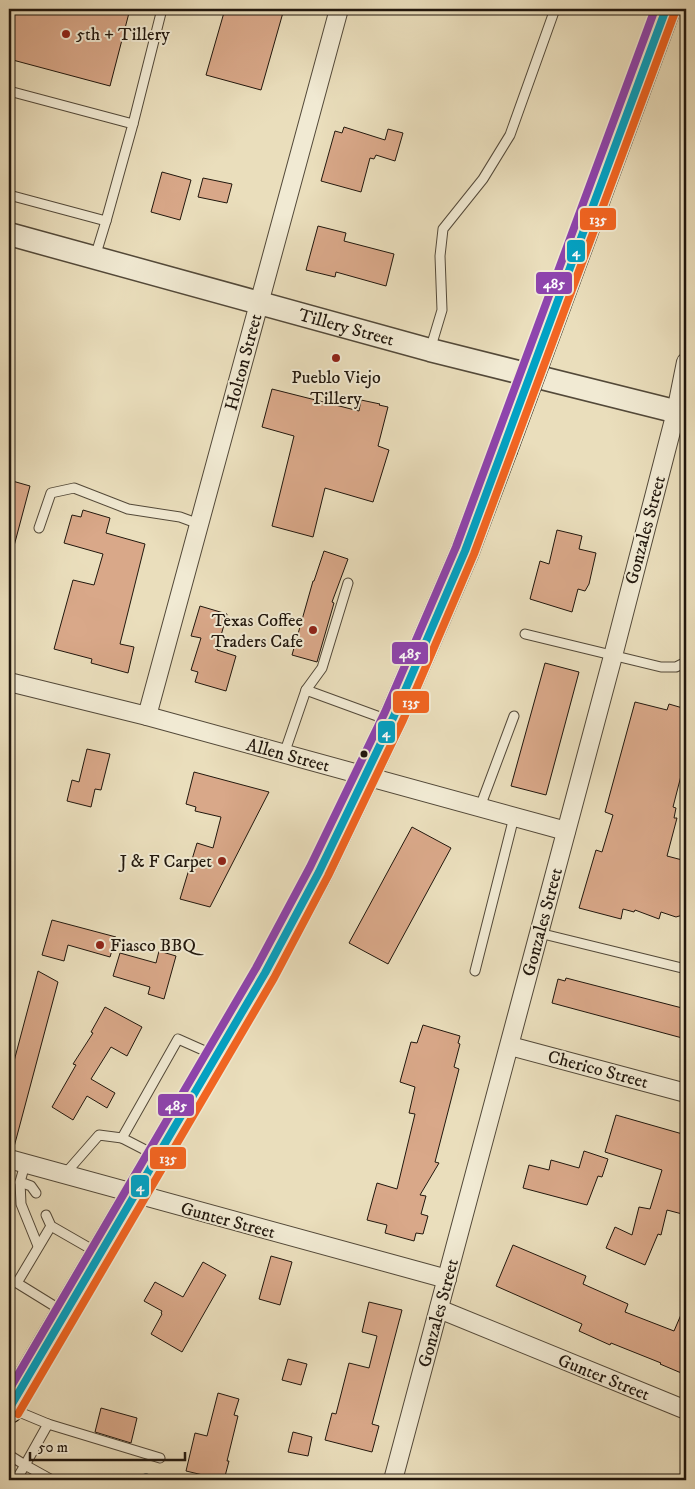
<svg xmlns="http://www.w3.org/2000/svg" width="695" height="1489" viewBox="0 0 695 1489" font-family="'IM FELL DW Pica',serif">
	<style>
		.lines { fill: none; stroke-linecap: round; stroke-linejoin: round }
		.stream { stroke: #6b7875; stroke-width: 6 }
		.building { fill: #d9a889; stroke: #21170d }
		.service-casing { stroke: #534939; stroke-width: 11 }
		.minor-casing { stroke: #534939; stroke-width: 20 }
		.tertiary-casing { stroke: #534939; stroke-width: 25 }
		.primary-casing { stroke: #21170d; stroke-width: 30 }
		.service { stroke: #f1ead3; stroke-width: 9 }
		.minor { stroke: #f1ead3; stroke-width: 18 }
		.tertiary { stroke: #f1ead3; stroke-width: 22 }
		.primary { stroke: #eadebc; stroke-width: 28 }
		.primary-bridge-casing { stroke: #21170d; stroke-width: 30; stroke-linecap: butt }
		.primary-bridge { stroke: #eadebc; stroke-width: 28 }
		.bus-1-casing { stroke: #f1ead3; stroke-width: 11 }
		.bus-2-casing { stroke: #f1ead3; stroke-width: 11 }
		.bus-3-casing { stroke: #f1ead3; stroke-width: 11 }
		.bus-1 { stroke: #02a2c4; stroke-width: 8 }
		.bus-2 { stroke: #f26522; stroke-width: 8 }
		.bus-3 { stroke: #8e44ad; stroke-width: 8 }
		.poi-dot { fill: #8f2418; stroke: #f1ead3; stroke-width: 2 }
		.bus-dot { fill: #21170d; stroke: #f1ead3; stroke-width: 2 }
		.labels { text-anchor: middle; stroke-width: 4; stroke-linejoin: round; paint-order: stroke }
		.poi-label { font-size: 18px; fill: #21170d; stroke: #f1ead3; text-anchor: start }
		.street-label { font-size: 18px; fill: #21170d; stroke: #f1ead3 }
		.line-badge { stroke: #f1ead3; stroke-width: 2 }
		.badge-label { font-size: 14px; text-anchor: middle; font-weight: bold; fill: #fff }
	</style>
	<rect width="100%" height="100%" fill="#eadebc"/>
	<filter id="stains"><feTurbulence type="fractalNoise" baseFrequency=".004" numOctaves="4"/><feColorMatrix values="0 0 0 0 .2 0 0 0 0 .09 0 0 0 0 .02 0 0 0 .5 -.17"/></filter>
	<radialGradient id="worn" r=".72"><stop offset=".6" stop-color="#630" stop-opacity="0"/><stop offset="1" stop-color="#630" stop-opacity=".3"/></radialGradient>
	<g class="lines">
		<polyline class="stream" points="146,1476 147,1480"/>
	</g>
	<g class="building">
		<polygon points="9,9 130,9 110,86 9,59"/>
		<polygon points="225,9 284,9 261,90 206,75"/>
		<polygon points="344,127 385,140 388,129 403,133 395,161 376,155 374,159 370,158 361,192 321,181 335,131 342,133"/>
		<polygon points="162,172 191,180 180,220 151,212"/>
		<polygon points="203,178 232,184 227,203 198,197"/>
		<polygon points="318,226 346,233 344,241 394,254 386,286 336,272 335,277 306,270"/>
		<polygon points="272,389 359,411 361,400 380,404 379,405 388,407 378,446 389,450 373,502 325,488 313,537 272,526 294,436 262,427"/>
		<polygon points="9,480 30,486 14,546 9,545"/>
		<polygon points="83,510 110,518 106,533 145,544 120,644 134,647 128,673 91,663 92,659 54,649 73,580 94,585 103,554 64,543 72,515 81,517"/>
		<polygon points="557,530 582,536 579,549 596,553 589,584 585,591 578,589 572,612 530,599 540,561 549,564"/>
		<polygon points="324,551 348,559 332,602 334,603 317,662 292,655 313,581 314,581"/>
		<polygon points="200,606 227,614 217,650 236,656 226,691 195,682 198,672 191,670 201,638 191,636"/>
		<polygon points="545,663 579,672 546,795 511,786"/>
		<polygon points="635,702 667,710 669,704 686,709 686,768 683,768 673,807 676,808 674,818 677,818 667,856 686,861 686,914 676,917 661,912 659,919 635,910 634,912 623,909 621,919 579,908 596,850 602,852 613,815 605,812"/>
		<polygon points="87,749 110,754 101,790 95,789 91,807 67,801 72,780 79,782"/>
		<polygon points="194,772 269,792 210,907 180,899 197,843 213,848 221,817 195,811 196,807 186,804"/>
		<polygon points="412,827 451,848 388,964 349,943"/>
		<polygon points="52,920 116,937 110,957 68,945 64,961 42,955"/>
		<polygon points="159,951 176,956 164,999 148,994 150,987 113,976 120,953 156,963"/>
		<polygon points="38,971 58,982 14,1147 9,1147 9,1080"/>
		<polygon points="566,978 686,1009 686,1039 552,1003 558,979 565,981"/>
		<polygon points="105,1007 142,1027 127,1056 111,1047 91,1079 115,1093 107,1108 87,1096 73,1120 52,1107 76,1065 73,1064 93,1033 91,1032"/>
		<polygon points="423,1025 460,1036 458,1043 460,1044 454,1067 459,1069 435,1162 439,1163 420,1195 426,1196 421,1214 428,1216 423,1234 416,1233 414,1241 385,1233 387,1225 367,1220 377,1183 397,1189 415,1114 409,1113 415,1087 400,1082 411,1042 417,1043"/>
		<polygon points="616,1115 686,1135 686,1215 667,1210 661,1235 658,1234 645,1265 606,1248 615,1227 632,1235 639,1207 650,1209 662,1170 605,1152"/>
		<polygon points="584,1151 608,1159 602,1177 598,1176 587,1205 523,1188 529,1165 549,1170 551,1160 579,1168"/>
		<polygon points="513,1245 586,1276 583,1284 628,1304 625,1312 674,1331 686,1303 686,1375 660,1364 661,1363 611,1343 610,1345 579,1331 582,1324 496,1286"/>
		<polygon points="271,1256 292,1262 280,1305 259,1299"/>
		<polygon points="203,1262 226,1275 182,1352 151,1334 162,1314 161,1313 162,1311 144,1301 155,1282 183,1297"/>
		<polygon points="369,1302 402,1310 372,1424 379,1426 372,1452 325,1440 332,1413 336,1414 349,1363 369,1368 377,1336 362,1332"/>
		<polygon points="288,1359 307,1364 301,1385 282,1380"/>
		<polygon points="218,1393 239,1399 234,1415 238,1416 227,1461 229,1461 224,1480 186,1471 195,1433 207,1436"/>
		<polygon points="101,1408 137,1418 131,1443 95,1432"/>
		<polygon points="293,1432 312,1437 308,1456 288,1452"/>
	</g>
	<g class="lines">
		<g class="service-casing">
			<g id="service">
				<polyline points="9,91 133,124 106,221 9,195"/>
				<polyline points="133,124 162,9"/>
				<polyline points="95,257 106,221"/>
				<polyline points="430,350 442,310 440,256 443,229 483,179 510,135 555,9"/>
				<polyline points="39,528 51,493 74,488 128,509 180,517 199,524"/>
				<polyline points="525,634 661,667 676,667 686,662"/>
				<polyline points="306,690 322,668 348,583"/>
				<polyline points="284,754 306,690 388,720"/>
				<polyline points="480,807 514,716"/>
				<polyline points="539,933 686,969"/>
				<polyline points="475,971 514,817"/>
				<polyline points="155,1155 122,1138 178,1039 214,1055"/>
				<polyline points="25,1164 20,1182 31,1186 36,1193"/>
				<polyline points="64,1175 99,1135 122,1138"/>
				<polyline points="20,1182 21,1204 38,1246"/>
				<polyline points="46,1215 51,1226 98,1253"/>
				<polyline points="51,1226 17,1283 64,1312"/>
				<polyline points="12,1409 48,1424"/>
				<polyline points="9,1455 25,1465 16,1480"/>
				<polyline points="52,1480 25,1465 48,1424 160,1458"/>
			</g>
		</g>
		<g class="minor-casing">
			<g id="minor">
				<polyline points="9,682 147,716 566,831"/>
				<polyline points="147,716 339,9"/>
				<polyline points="510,1046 686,1093"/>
				<polyline points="9,1159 447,1279"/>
				<polyline points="439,1309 686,1410"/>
				<polyline points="393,1480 613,656 676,412 686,362"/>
			</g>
		</g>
		<g class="tertiary-casing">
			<g id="tertiary">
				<path id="s1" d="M 9,234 L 430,350 L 686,414"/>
			</g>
		</g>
		<g class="primary-casing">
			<polyline id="primary" points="9,1409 265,973 319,872 394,716 465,551 503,450"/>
		</g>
		<use href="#service" class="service"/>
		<use href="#minor" class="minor"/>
		<use href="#tertiary" class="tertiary"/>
		<use href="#primary" class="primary"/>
		<g class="primary-bridge-casing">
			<polyline id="primary-bridge" points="503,450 666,9"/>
		</g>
		<use href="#primary-bridge" class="primary-bridge"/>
		<g class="bus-1-casing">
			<polyline id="bus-1" points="9,1409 265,973 319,872 394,716 465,551 666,9"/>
		</g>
		<g class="bus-2-casing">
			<polyline id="bus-2" points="18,1414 274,978 328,876 403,720 474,554 675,12"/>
		</g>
		<g class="bus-3-casing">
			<polyline id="bus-3" points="9,1390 256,968 310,867 385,712 456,547 655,9"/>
		</g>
		<use href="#bus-1" class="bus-1"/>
		<use href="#bus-2" class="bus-2"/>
		<use href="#bus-3" class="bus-3"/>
	</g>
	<g class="poi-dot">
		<circle cx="66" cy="34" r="5"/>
		<circle cx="336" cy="358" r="5"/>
		<circle cx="313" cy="630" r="5"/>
		<circle cx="222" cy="861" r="5"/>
		<circle cx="100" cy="945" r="5"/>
	</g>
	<circle class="bus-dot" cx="364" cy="754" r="4.5"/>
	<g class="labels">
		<g class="poi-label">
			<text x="76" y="40">5th + Tillery</text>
			<text x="336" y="383" text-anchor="middle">Pueblo Viejo<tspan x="336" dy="21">Tillery</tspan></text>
			<text x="303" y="626" text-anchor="end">Texas Coffee<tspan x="303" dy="21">Traders Cafe</tspan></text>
			<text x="212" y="867" text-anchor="end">J &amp; F Carpet</text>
			<text x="110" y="951">Fiasco BBQ</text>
		</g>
		<g class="street-label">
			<text dy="6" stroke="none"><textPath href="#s1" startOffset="350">Tillery Street</textPath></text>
			<text transform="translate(243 362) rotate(-75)" y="6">Holton Street</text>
			<text transform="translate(645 530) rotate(-75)" y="6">Gonzales Street</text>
			<text transform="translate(288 755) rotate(15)" y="6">Allen Street</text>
			<text transform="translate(542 922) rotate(-75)" y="6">Gonzales Street</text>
			<text transform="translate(598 1069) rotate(15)" y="6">Cherico Street</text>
			<text transform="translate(228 1220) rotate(15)" y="6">Gunter Street</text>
			<text transform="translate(438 1313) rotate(-75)" y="6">Gonzales Street</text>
			<text transform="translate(604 1377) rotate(22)" y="6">Gunter Street</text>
		</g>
	</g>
	<g class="line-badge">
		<rect x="579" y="207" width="38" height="24" rx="5" fill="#f26522"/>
		<rect x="566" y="239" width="20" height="24" rx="5" fill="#02a2c4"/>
		<rect x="535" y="271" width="38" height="24" rx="5" fill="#8e44ad"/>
		<rect x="391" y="641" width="38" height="24" rx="5" fill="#8e44ad"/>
		<rect x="392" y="690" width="38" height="24" rx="5" fill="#f26522"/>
		<rect x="377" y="720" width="19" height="24" rx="5" fill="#02a2c4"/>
		<rect x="157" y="1093" width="38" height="24" rx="5" fill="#8e44ad"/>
		<rect x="149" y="1146" width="38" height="24" rx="5" fill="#f26522"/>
		<rect x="130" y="1174" width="20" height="24" rx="5" fill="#02a2c4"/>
	</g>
	<g class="badge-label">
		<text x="598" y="224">135</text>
		<text x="576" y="256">4</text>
		<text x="554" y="288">485</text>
		<text x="410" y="658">485</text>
		<text x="411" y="707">135</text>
		<text x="386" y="737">4</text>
		<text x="176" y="1110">485</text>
		<text x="168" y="1163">135</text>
		<text x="140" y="1191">4</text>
	</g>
	<rect width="695" height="1489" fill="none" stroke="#eadebc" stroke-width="30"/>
	<rect x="10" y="10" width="675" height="1469" fill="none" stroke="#21170d" stroke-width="2.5"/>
	<rect x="15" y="15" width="665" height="1459" fill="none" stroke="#21170d"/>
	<path d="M30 1452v8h155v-8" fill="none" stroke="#21170d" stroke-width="2.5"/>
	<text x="38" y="1452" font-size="15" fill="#21170d" stroke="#f1ead3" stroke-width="4" paint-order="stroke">50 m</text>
	<rect width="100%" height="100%" filter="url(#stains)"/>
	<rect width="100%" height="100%" fill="url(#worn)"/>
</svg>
